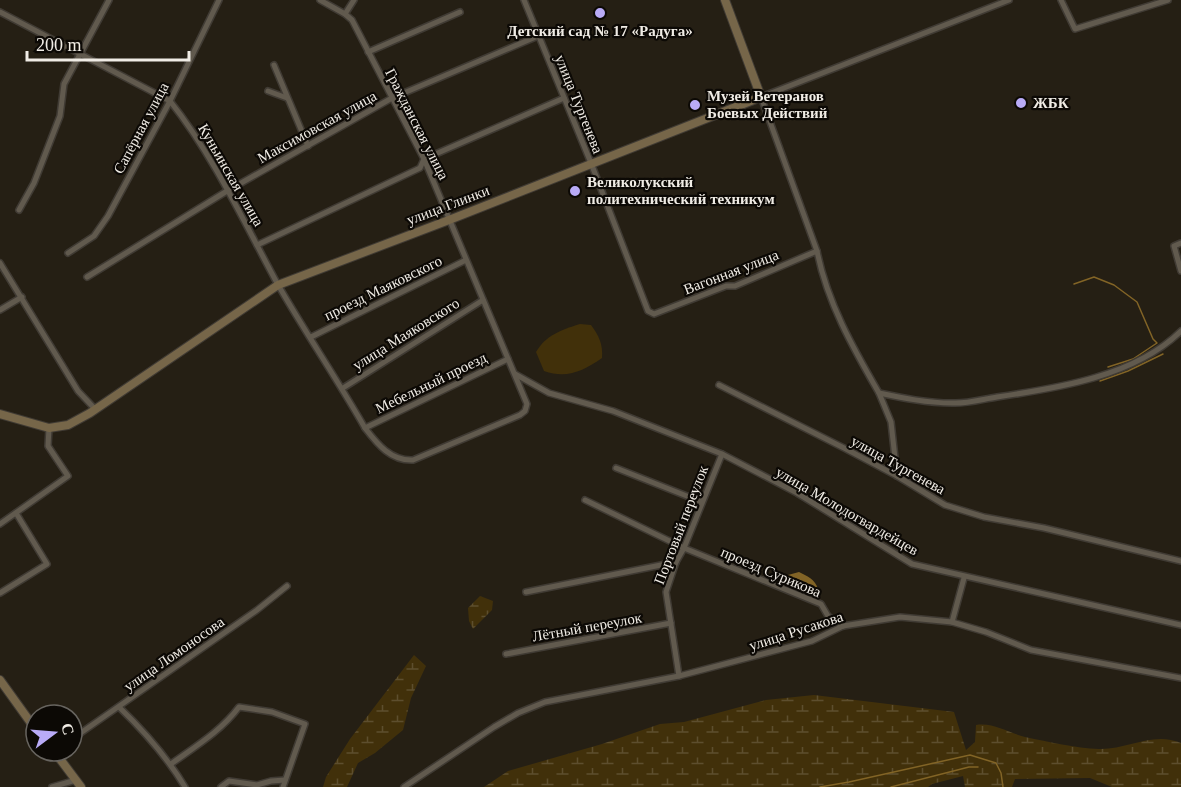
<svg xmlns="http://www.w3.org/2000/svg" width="1181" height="787" viewBox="0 0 1181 787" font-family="'Times New Roman',serif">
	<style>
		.wetland { fill: url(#wetland-marsh) }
		.garden { fill: #41300a }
		.water { fill: #826426 }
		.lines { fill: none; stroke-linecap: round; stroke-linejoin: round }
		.stream { stroke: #826426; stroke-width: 1.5 }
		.street-casing { stroke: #403b34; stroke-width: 8 }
		.secondary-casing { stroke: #403b34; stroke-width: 10 }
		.street { stroke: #615a4e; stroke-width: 5 }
		.secondary { stroke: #766649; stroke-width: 8 }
		.poi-dot { fill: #b9abf7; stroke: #0c0905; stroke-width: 2 }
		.labels { text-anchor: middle; stroke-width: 4.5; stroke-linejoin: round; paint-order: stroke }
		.poi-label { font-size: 15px; font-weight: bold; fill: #f0ece5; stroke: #0c0905; text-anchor: start }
		.street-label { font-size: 15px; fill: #f0ece5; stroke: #0c0905 }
	</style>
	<defs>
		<pattern id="wetland-marsh" width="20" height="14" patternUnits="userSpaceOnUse" patternTransform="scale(1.5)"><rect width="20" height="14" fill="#41300a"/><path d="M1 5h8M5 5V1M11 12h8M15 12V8" fill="none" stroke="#5d4e2e"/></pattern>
	</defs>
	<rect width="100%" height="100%" fill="#251f14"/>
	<g class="wetland">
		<polygon points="480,596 493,601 492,610 473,629 469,621 468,608"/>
		<polygon points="414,655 426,666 411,698 403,730 375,753 358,763 347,787 323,787 326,777 350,739"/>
		<path d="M 814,695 L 954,712 L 966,750 L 975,742 L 976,725 C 993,722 1009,733 1025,737 C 1049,742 1075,748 1099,749 C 1127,750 1153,731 1181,743 L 1181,787 L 1112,787 L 1090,778 L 1015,779 L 1012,787 L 965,787 L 963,776 L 932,784 L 928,787 L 484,787 L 508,771 L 602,744 L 660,724 L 684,722 L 766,700 Z"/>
	</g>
	<path class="garden" d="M 580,324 L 591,325 C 599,336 603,344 602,358 C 583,371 567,379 544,371 L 536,352 C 546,335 561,330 580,324 Z"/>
	<path class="water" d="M 799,572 C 807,576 815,579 818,589 L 811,595 L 799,591 L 790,584 L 788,575 Z"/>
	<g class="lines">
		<g class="stream">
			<polyline points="1074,284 1094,277 1114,285 1137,302 1153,339 1157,343 1133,359 1108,367"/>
			<polyline points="1100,381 1128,371 1163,354"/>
			<polyline points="820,787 849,782 970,755 996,763 1001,773 1003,787"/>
			<polyline points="891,787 969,767 978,767"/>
		</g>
		<g class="street-casing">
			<g id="street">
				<polyline points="524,0 591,163 648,311 654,314 726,286 735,286 817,251"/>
				<path d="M 1009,0 L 761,97 L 817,251 C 827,302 853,348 879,393 C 903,398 927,403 952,403 C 967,404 983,399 997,397 C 1059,388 1135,376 1181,331"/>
				<polyline points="1061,0 1075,29 1168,0"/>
				<path d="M 0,12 L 170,101 C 213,155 244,222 277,283 C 305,332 337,379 365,428 C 378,445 391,461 413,460 L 520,415 L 525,411 L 527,404 L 424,159 L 352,20 L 345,14 L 320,0"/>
				<polyline points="345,14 354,0"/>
				<polyline points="368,52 460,12"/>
				<polyline points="274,65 308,146"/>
				<polyline points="268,91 287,98"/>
				<polyline points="19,210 34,183 60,116 64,84 109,0"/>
				<polyline points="1181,243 1174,246 1181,271"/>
				<polyline points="257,245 420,168 424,159 564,98"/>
				<polyline points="68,253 94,236 108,216 170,101 219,0"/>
				<polyline points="0,263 78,391 95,409"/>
				<polyline points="87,277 227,191 392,98 538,36"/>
				<polyline points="0,310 22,297"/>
				<polyline points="311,337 466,260"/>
				<polyline points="515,374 549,393 613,411 722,454 797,493 912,564 1181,625"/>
				<polyline points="719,385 844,448 897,476 945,505 984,517 1044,528 1181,561"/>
				<polyline points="343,388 483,300"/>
				<polyline points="879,393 891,422 897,476"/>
				<polyline points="365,428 508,359"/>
				<polyline points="616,468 702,502"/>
				<polyline points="585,500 684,548 821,604 828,616 843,626"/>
				<polyline points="0,524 68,476 48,446 49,428"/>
				<polyline points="526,592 676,562"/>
				<polyline points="0,593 47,564 16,513"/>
				<polyline points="952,622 964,578"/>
				<polyline points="506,654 671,623"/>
				<polyline points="679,676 666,592 676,562 684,548 722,454"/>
				<path d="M 119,707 C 144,731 167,757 185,787"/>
				<polyline points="72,739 257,610 287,586"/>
				<path d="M 171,764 C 196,746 221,731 239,707 L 272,712 L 305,724 L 283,787"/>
				<polyline points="52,787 76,780"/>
				<polyline points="221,787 229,781 257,785 271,781 285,780"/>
				<polyline points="404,787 494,727 518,713 545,702 679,676 812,641 843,626 900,617 952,622 986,632 1031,650 1181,678"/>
			</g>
		</g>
		<g class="secondary-casing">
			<g id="secondary">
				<polyline points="0,414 49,428 68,425 90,413 278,285 449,220 761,97 725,0"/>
				<polyline points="0,680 36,730"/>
				<polyline points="54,751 81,787"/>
			</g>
		</g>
		<use href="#street" class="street"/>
		<use href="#secondary" class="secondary"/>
	</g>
	<g class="poi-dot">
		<circle cx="600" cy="13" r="6"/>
		<circle cx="1021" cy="103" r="6"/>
		<circle cx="695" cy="105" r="6"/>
		<circle cx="575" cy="191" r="6"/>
	</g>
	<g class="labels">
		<g class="poi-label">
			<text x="600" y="36" text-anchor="middle">Детский сад № 17 «Радуга»</text>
			<text x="707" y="101">Музей Ветеранов<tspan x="707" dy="17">Боевых Действий</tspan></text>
			<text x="1033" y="108">ЖБК</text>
			<text x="587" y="187">Великолукский<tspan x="587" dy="17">политехнический техникум</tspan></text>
		</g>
		<g class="street-label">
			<text transform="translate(579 104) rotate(68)" y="5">улица Тургенева</text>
			<text transform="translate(417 124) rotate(63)" y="5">Гражданская улица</text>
			<text transform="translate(317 127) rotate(-29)" y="5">Максимовская улица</text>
			<text transform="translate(141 128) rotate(-62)" y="5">Сапёрная улица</text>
			<text transform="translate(231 175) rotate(60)" y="5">Куньинская улица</text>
			<text transform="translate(448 205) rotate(-21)" y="5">улица Глинки</text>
			<text transform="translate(731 272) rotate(-21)" y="5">Вагонная улица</text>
			<text transform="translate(383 288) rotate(-26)" y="5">проезд Маяковского</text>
			<text transform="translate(406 334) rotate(-32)" y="5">улица Маяковского</text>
			<text transform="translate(431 383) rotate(-26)" y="5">Мебельный проезд</text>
			<text transform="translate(898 465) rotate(29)" y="5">улица Тургенева</text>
			<text transform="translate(847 511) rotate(30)" y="5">улица Молодогвардейцев</text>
			<text transform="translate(681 525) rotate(-69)" y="5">Портовый переулок</text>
			<text transform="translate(771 572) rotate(23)" y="5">проезд Сурикова</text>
			<text transform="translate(587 627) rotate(-10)" y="5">Лётный переулок</text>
			<text transform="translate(796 631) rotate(-18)" y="5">улица Русакова</text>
			<text transform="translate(174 654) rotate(-35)" y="5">улица Ломоносова</text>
		</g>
	</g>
	<g transform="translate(54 733) rotate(74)"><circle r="28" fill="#0c0905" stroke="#67645f" stroke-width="1.5"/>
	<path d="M0-4.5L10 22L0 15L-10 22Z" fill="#b9abf7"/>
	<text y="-9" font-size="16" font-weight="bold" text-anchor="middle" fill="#f0ece5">С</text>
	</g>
	<path d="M27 51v9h162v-9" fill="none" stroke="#f0ece5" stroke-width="3"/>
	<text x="36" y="51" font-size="18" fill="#f0ece5" stroke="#0c0905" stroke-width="4.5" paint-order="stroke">200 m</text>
</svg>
